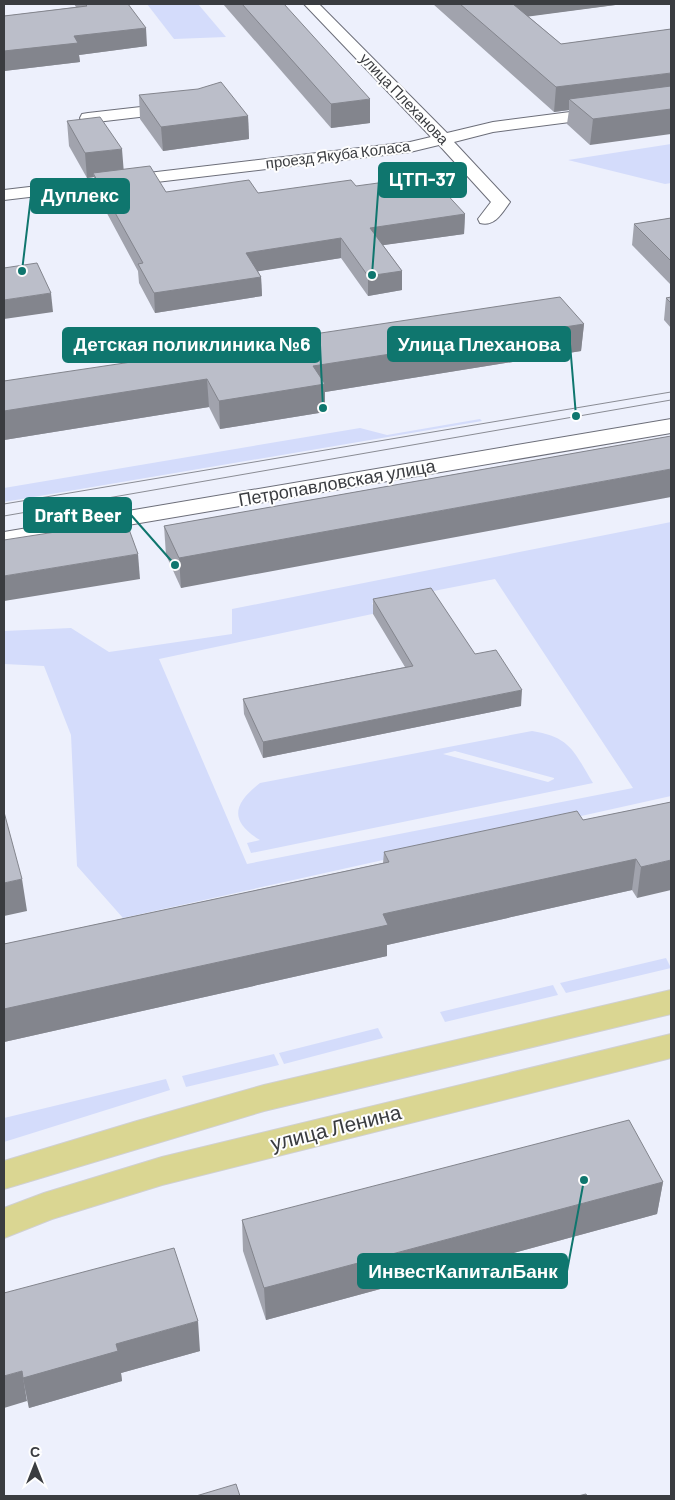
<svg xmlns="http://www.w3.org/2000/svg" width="675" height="1500" viewBox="0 0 675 1500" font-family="Barlow,sans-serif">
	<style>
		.green { fill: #d4dcfb; fill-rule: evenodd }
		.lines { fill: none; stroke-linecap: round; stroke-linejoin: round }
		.minor-casing { stroke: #6c6e79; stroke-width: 2 }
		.tertiary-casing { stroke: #6c6e79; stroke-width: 2 }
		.primary-casing { stroke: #d0d0d1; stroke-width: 2 }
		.minor { fill: #fff; fill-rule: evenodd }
		.tertiary { fill: #fff; fill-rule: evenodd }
		.primary { fill: #dad692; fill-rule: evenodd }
		.tram { stroke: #8a8c94; stroke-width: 1 }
		.wall { fill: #a1a3ad }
		.shaded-wall { fill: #83858d }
		.building { fill: #bbbec9; stroke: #83858d }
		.labels { text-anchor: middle; stroke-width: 4; stroke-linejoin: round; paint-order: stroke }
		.far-street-label { font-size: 15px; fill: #3a3c40; stroke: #fefefe }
		.street-label { font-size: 18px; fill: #3a3c40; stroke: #fefefe }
		.near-street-label { font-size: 21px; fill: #3a3c40; stroke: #fefefe }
		.leader { fill: none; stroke: #0f766e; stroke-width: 2 }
		.callout-dot { fill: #0f766e; stroke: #fefefe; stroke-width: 2 }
		.callout { fill: #0f766e; stroke: #0f766e; stroke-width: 2 }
		.callout-label { font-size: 19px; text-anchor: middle; font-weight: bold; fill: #fff }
	</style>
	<rect width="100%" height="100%" fill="#edf0fc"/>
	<g class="green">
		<polygon points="147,4 198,4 226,37 174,39"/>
		<polygon points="671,144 671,183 665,184 568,160"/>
		<polygon points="480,419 482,421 4,502 4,488 360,428 387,435"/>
		<path d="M 671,522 L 671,796 L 123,918 L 77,866 L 71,735 L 44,666 L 4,664 L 4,631 L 71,628 L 109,652 L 232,634 L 232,609 ZM 495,579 L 633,788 L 247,864 L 159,659 L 377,613 L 372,603 Z"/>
		<path d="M 532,731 C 571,737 574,752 593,783 L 251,853 L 247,843 L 260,840 C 228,821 234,803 260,783 ZM 455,751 L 554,778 L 554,779 L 548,782 L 443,754 Z"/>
		<polygon points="666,958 671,968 566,993 560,983"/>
		<polygon points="553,985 558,995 445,1022 440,1012"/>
		<polygon points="378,1028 383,1038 284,1064 279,1053"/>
		<polygon points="274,1054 279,1065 186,1087 182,1076"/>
		<polygon points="166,1079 170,1090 4,1142 4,1118"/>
	</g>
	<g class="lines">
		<g class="minor-casing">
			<g id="minor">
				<path d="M 304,4 L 319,4 L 447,133 L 493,122 L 671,99 L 671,109 L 493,132 L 454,142 L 510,202 C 502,213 495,227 480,223 L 478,219 L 491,202 L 439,145 L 410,152 L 4,200 L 4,190 L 410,142 L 431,137 Z"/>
				<polygon points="176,103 182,104 184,108 182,112 88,123 82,122 80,118 82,114 88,113"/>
			</g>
		</g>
		<g class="tertiary-casing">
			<polygon id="tertiary" points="671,419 671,433 4,546 4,532"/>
		</g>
		<g class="primary-casing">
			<g id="primary">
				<polygon points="671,990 671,1014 264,1111 4,1189 4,1161 137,1121 264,1085"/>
				<polygon points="671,1034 671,1058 162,1185 52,1219 4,1238 4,1208 44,1193 162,1157"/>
			</g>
		</g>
		<use href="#minor" class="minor"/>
		<use href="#tertiary" class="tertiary"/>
		<use href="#primary" class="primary"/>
		<g class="tram">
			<polyline points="4,504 671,392"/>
			<polyline points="4,516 671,400"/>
		</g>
	</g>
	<g class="wall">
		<polygon points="74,4 128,4 147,46 79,55 80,62 4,71 4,16 76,7"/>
		<polygon points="223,4 284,4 370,123 331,128"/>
		<polygon points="433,4 623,4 528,16 561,44 671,29 590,145 567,124 569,110 554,112"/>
		<polygon points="139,95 248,116 249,139 163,151 140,119"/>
		<polygon points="67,121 123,169 166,192 258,193 356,186 465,214 464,234 383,245 402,271 402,290 368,296 341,258 258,271 261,277 262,296 155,313 139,283 138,271 95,191 94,177 87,178 69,146"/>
		<polygon points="671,218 671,285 632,245 634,224"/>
		<polygon points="671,297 671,328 664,320 666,298"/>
		<polygon points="584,324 581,351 325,392 325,412 220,429 209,407 4,440 4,381 210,361 281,350 281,339"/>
		<polygon points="671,436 181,588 166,555 164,526"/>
		<polygon points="373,599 475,654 521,706 263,758 244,714 243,699 405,667 373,614"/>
		<polygon points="671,802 637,898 632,890 387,945 387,956 4,1042 4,944 383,863 384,852 583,820"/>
		<polygon points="663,1182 657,1214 266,1320 243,1251 242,1220"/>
		<polygon points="4,1293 200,1351 121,1373 122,1381 29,1408"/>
	</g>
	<g class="shaded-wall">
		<polygon points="503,4 623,4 502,20"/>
		<polygon points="146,28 147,46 79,55 80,62 4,71 4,51 74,36"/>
		<polygon points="671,73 671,98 569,99 569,110 554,112 556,87"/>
		<polygon points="370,99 370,123 331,128 331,104"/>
		<polygon points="671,109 671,134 590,145 593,119"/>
		<polygon points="248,116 249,139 163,151 161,127"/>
		<polygon points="122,149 124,174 93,173 94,177 87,178 85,153"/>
		<polygon points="465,214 464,234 370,247 370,228"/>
		<polygon points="341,238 341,258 247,273 246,253"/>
		<polygon points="402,271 402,290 368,296 368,276"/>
		<polygon points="261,277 262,296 155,313 154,293"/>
		<polygon points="51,293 53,312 4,319 4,300"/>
		<polygon points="584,324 581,351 325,392 325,412 220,429 219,401 313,366"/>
		<polygon points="207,379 209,407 4,440 4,411"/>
		<polygon points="671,469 671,497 181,588 179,558"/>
		<polygon points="138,554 140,579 4,601 4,576"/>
		<polygon points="522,690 521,706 263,758 263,742"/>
		<polygon points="636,859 632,890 387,945 387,956 4,1042 4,1009 383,914"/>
		<polygon points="671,860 671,890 637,898 641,867"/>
		<polygon points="22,879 27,911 4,916 4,883"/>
		<polygon points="663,1182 657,1214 266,1320 264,1288"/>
		<polygon points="198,1321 200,1351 121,1373 122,1381 29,1408 23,1378 116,1344"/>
		<polygon points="22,1371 27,1401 4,1408 4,1376"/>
	</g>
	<g class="building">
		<polygon points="85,4 128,4 146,28 74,36 78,43 4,51 4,16 87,6"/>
		<polygon points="242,4 284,4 370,99 331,104"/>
		<polygon points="460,4 513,4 561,44 671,29 671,73 556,87"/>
		<polygon points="221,82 248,116 161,127 139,95 198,89"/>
		<polygon points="671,86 671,109 593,119 569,99"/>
		<polygon points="100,117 122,149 85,153 67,121"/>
		<polygon points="150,166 166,192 249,180 258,193 351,180 356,186 430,176 465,214 370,228 402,271 368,276 341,238 246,253 261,277 154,293 138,264 143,263 93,173"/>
		<polygon points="671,218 671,261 634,224"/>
		<polygon points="37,263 51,293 4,300 4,268"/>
		<polygon points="560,297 584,324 313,366 325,384 219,401 207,379 4,411 4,381 205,351 210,361 287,349 281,339"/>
		<polygon points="671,297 671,303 666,298"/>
		<polygon points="671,436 671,469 179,558 164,526"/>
		<polygon points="126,521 138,554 4,576 4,540"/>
		<polygon points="431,588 475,654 496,650 522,690 263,742 243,699 413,666 373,599"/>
		<polygon points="671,802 671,860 641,867 636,859 383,914 388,925 4,1009 4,944 389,862 384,852 577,811 583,820"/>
		<polygon points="4,812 22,879 4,883"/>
		<polygon points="629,1120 663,1182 264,1288 242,1220"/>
		<polygon points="174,1248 198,1321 116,1344 118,1351 23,1378 22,1371 4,1376 4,1293"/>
		<polygon points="236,1484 240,1496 196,1496"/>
		<polygon points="586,1494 587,1496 578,1496"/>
	</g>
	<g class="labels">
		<g class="far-street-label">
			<text transform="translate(404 99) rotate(46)" y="5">улица Плеханова</text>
			<text transform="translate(338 155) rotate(-7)" y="5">проезд Якуба Коласа</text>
		</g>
		<g class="street-label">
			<text transform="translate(337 483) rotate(-10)" y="6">Петропавловская улица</text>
		</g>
		<g class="near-street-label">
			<text transform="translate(336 1128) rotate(-14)" y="7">улица Ленина</text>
		</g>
	</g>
	<path class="leader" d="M372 275L379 180M22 271L31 196M576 416L570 344M323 408L320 345M175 565L131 515M584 1180L567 1271"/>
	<g class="callout-dot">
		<circle cx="372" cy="275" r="5"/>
		<circle cx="22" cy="271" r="5"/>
		<circle cx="576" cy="416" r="5"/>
		<circle cx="323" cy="408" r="5"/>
		<circle cx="175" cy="565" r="5"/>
		<circle cx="584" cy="1180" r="5"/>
	</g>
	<g class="callout">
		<rect x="379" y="163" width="87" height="34" rx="5"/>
		<rect x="31" y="179" width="98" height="34" rx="5"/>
		<rect x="388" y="327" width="182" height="34" rx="5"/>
		<rect x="63" y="328" width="257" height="34" rx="5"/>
		<rect x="24" y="498" width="107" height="34" rx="5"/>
		<rect x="358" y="1254" width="209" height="34" rx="5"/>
	</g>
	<g class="callout-label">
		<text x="422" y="186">ЦТП-37</text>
		<text x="80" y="202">Дуплекс</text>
		<text x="479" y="351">Улица Плеханова</text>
		<text x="192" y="351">Детская поликлиника №6</text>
		<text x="78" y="522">Draft Beer</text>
		<text x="463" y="1278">ИнвестКапиталБанк</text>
	</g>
	<rect width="675" height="1500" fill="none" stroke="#3a3c40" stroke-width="10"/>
	<g transform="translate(35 1465)" stroke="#fefefe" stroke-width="4" paint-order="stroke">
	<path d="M0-4L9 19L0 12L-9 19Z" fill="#3a3c40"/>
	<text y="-8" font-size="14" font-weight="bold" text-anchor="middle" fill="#3a3c40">С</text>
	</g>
</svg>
